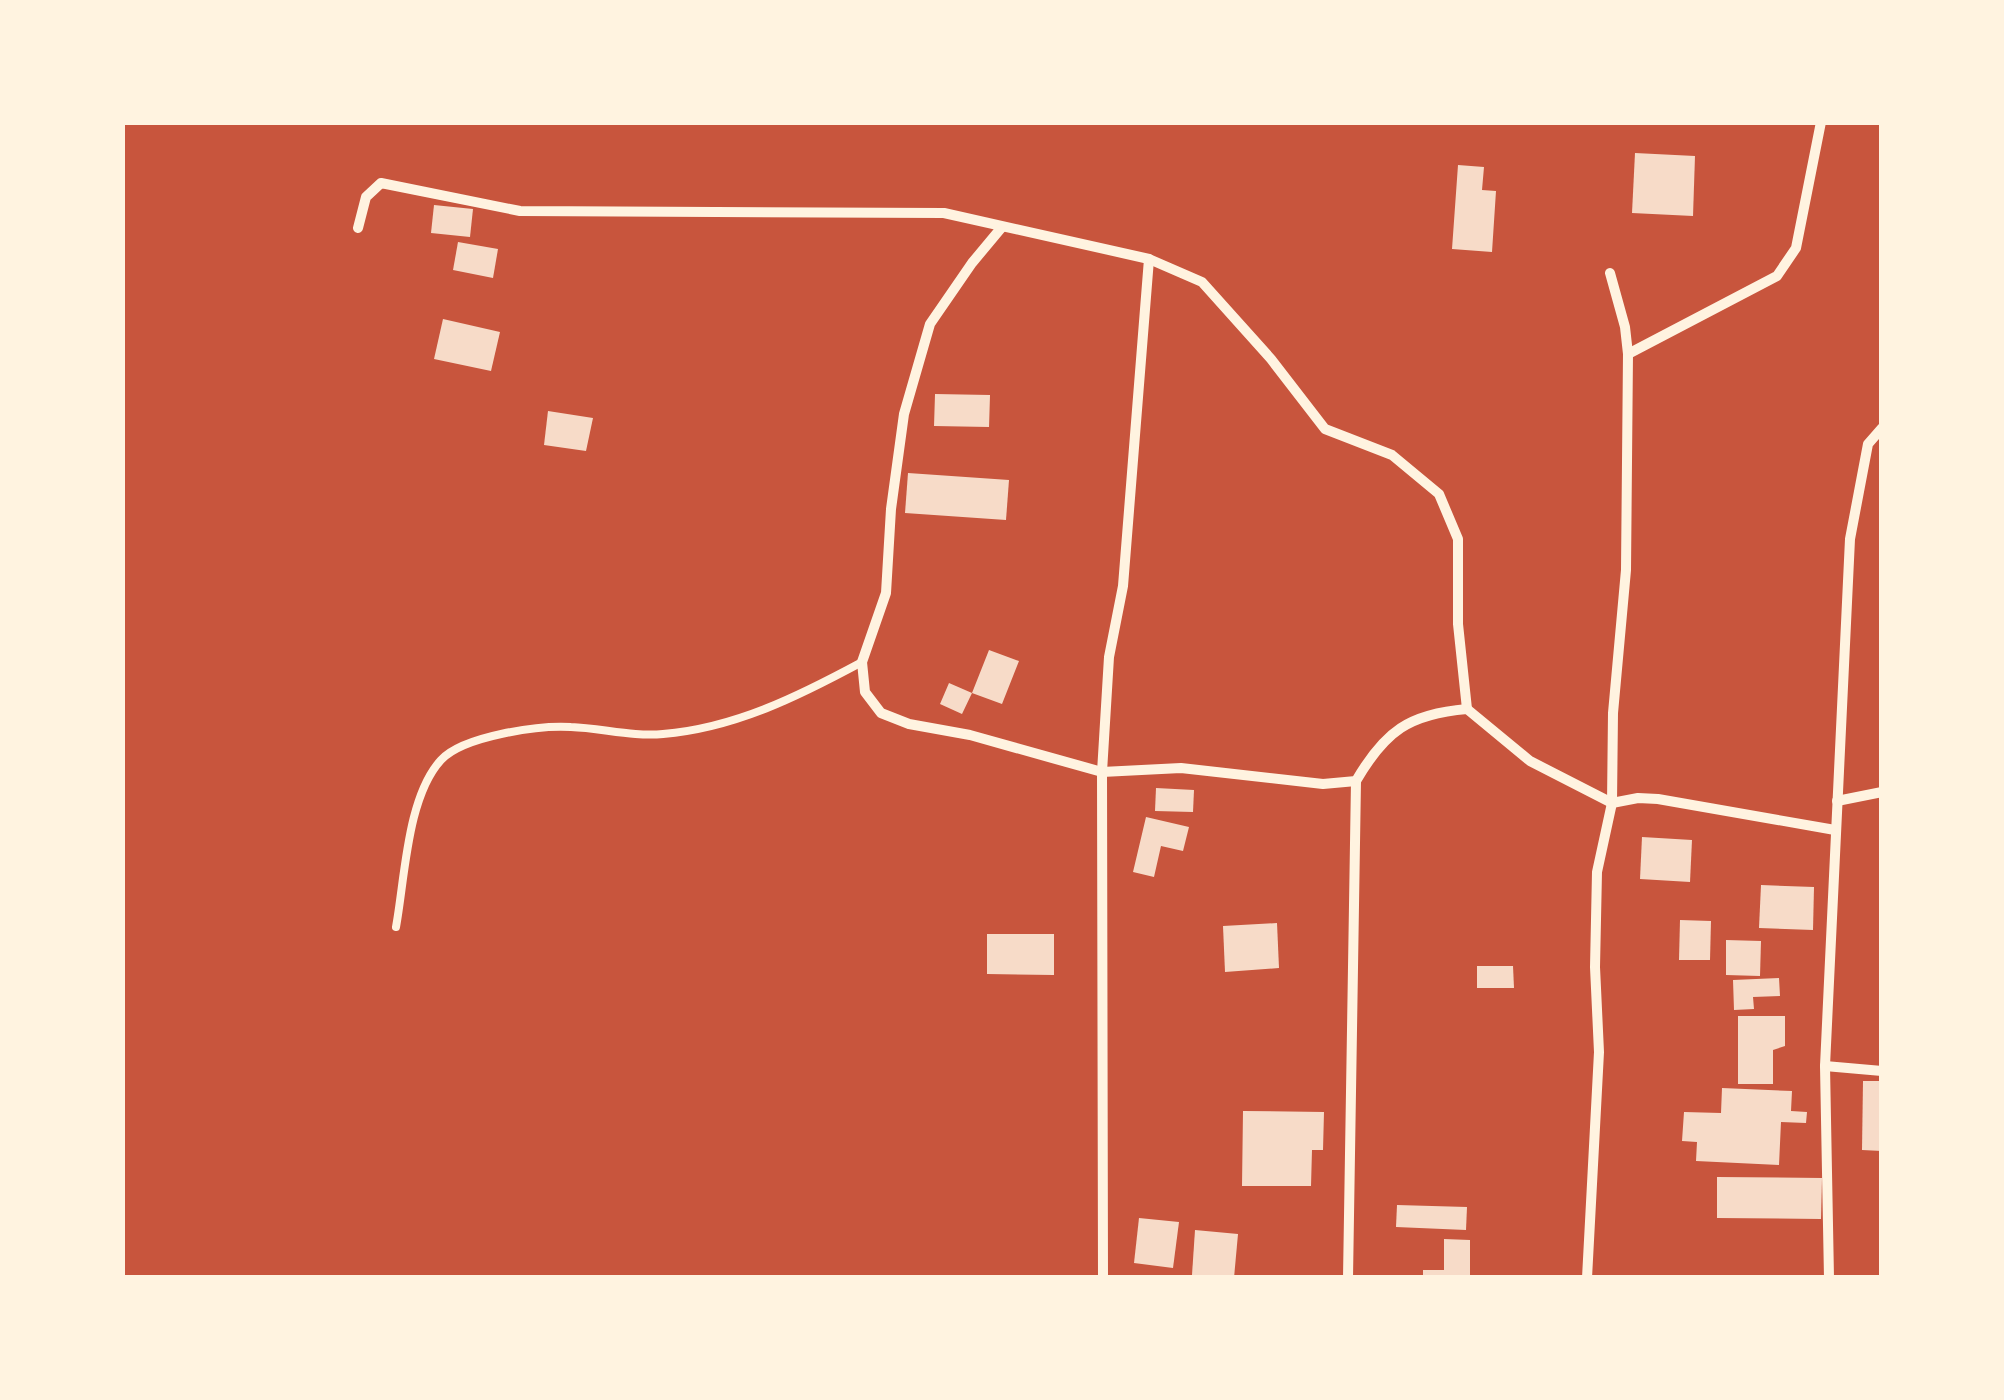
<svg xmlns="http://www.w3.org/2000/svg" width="2004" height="1400" viewBox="0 0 2004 1400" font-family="'Playfair Display',serif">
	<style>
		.building { fill: #f7dbc8 }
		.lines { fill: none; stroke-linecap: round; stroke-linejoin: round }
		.service { stroke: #fff3e0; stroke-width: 8 }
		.minor { stroke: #fff3e0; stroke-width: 10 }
	</style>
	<rect width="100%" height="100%" fill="#c8553d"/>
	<g class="building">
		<polygon points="1635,153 1695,156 1693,216 1632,213"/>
		<polygon points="1458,165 1484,167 1482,190 1496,191 1492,252 1452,249"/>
		<polygon points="434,205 473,209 470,237 431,233"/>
		<polygon points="458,242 498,249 493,278 453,270"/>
		<polygon points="443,319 500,332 491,371 434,359"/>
		<polygon points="935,394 990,395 989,427 934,426"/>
		<polygon points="548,411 593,418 586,451 544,445"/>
		<polygon points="908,473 1009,480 1006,520 905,513"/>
		<polygon points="989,650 1019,661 1002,704 972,693 962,714 940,704 949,683 972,693"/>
		<polygon points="1156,788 1194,790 1193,812 1155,811"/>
		<polygon points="1146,817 1189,827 1183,851 1161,846 1154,877 1133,872"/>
		<polygon points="1642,837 1692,840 1690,882 1640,879"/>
		<polygon points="1761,885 1814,887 1813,930 1759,928"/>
		<polygon points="1680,920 1711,921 1710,960 1679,960"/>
		<polygon points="1277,923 1279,968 1225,972 1223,926"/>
		<polygon points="987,934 1054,934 1054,975 987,974"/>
		<polygon points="1726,940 1761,941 1760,976 1726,975"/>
		<polygon points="1477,966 1513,966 1514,988 1477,988"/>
		<polygon points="1779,978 1780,996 1753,997 1754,1009 1734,1010 1733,980"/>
		<polygon points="1738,1016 1785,1016 1785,1046 1773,1050 1773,1084 1738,1084"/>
		<polygon points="1863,1081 1882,1081 1882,1151 1862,1150"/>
		<polygon points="1722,1088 1792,1091 1791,1111 1807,1112 1806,1123 1781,1122 1779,1165 1696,1161 1697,1142 1682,1141 1684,1112 1721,1113"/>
		<polygon points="1243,1111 1324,1112 1323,1150 1312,1150 1311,1186 1242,1186"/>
		<polygon points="1717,1177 1822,1178 1821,1219 1717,1218"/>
		<polygon points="1397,1205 1467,1207 1466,1230 1396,1227"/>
		<polygon points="1139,1218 1179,1222 1173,1268 1134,1263"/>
		<polygon points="1195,1230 1238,1234 1234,1278 1192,1275"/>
		<polygon points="1444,1239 1470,1240 1470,1278 1423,1278 1423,1270 1444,1270"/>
	</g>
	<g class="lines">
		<path class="service" d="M 396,927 C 405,878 407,797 441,760 C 463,736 539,725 571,727 C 601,728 633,737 663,734 C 735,728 799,696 862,662"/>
		<g class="minor">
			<path d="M 1002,227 L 972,263 L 930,324 L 904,414 L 891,509 L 886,593 L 862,662 L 865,692 L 881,713 L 909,724 L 970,735 L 1102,772 L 1181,768 L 1323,784 L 1356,781 C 1385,731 1409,714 1467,709 L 1530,761 L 1612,803 L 1638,798 L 1658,799 L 1835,830"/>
			<polyline points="358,228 366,197 381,183 520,211 944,213 1149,259 1202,282 1271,359 1325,429 1392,455 1439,494 1458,539 1458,624 1467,709"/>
			<polyline points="1628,354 1777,276 1796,248 1821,122"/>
			<polyline points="1837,801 1882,792"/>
			<polyline points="1825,1066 1882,1071"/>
			<polyline points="1103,1278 1102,772 1109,657 1123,586 1149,259"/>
			<polyline points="1348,1278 1356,781"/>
			<polyline points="1587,1278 1599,1052 1595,967 1597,872 1612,803 1613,713 1626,570 1628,354 1625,327 1610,273"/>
			<polyline points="1829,1278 1825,1066 1850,539 1868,444 1882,428"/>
		</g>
	</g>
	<rect width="2004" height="1400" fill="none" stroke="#fff3e0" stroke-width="250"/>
</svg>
